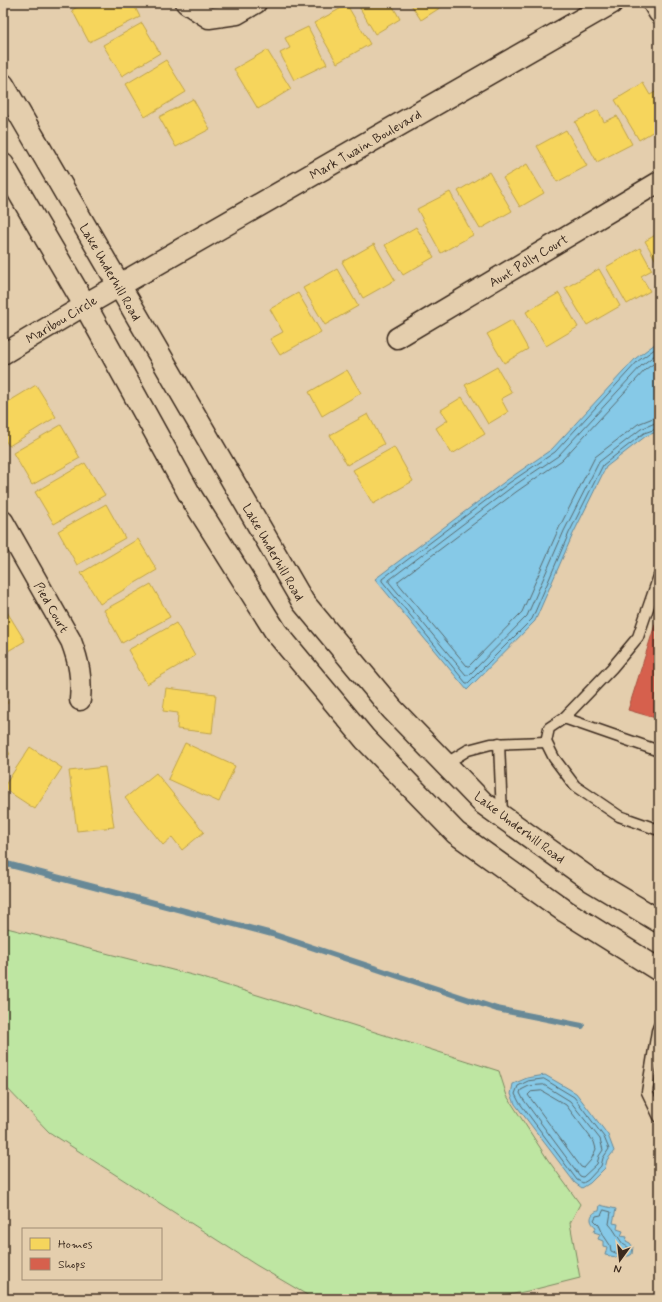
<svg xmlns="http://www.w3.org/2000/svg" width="662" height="1302" viewBox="0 0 662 1302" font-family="Mynerve,sans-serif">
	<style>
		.green { fill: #bee6a2; stroke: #7c8860 }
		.water { fill: #86c9e7; stroke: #688997 }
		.homes { fill: #f6d55c; stroke: #bea249 }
		.shops { fill: #d6604d; stroke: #a8503f }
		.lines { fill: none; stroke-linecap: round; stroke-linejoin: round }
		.shore { stroke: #596a6e; stroke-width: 1 }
		.stream { stroke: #688997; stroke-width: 6 }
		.service-casing { stroke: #3b2a1e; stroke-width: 13 }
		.minor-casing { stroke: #3b2a1e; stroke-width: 23 }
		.tertiary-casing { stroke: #3b2a1e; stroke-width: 25 }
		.service { stroke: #e4cead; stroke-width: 10 }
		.minor { stroke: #e4cead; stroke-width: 20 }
		.tertiary { stroke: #e4cead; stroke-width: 22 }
		.labels { text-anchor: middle; stroke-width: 4; stroke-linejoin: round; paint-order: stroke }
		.street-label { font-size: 13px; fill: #3b2a1e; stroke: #e4cead }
	</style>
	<rect width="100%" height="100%" fill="#e4cead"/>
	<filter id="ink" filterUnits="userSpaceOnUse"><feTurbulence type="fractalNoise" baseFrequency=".025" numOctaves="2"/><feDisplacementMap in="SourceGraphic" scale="8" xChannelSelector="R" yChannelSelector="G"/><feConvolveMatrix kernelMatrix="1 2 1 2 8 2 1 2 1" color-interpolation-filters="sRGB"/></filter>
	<g filter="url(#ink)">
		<polygon class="green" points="3,927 200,977 499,1071 507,1096 548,1160 580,1204 570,1223 580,1278 528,1291 489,1299 314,1299 256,1265 49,1132 3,1084"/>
		<g class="water">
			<polygon points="659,341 659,431 646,436 606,467 573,534 535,621 467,690 375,579 507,480 552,449 636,358"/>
			<polygon points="545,1075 576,1093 608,1135 614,1151 607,1160 605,1168 590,1183 582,1188 575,1183 515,1104 511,1094 513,1084 527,1078"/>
			<path d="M 600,1205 L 616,1209 L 613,1223 L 618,1224 L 617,1229 L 623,1231 L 621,1236 L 627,1237 L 626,1241 L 630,1243 L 633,1247 L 632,1254 L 629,1256 L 622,1256 L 621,1258 L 605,1255 L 607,1247 L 603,1246 L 603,1241 L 598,1239 L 600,1234 L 594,1232 L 596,1227 C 588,1222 590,1212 599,1211 Z"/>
		</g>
		<g class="homes">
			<polygon points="85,3 133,3 140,17 89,42 72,10"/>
			<polygon points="357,3 391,3 400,19 375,34"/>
			<polygon points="410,3 445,3 446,4 421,20"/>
			<polygon points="347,5 370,44 337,63 314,23"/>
			<polygon points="142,23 160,53 122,76 103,45"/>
			<polygon points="308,27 327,64 294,80 280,53 290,48 285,38"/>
			<polygon points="267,50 291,89 258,109 234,69"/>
			<polygon points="166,60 186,92 145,117 126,84"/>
			<polygon points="643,83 650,95 659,90 659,128 639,140 615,100"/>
			<polygon points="193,99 210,129 176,147 159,117"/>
			<polygon points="598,110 604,122 617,116 632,144 597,162 575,122"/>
			<polygon points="566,130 587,166 557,182 537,146"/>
			<polygon points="527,164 544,193 520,207 503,178"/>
			<polygon points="489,172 512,211 480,229 458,191"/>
			<polygon points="450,192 473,235 441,253 417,209"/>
			<polygon points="416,227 434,257 403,275 385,245"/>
			<polygon points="659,233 659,266 645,241"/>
			<polygon points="374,244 395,280 363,298 342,262"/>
			<polygon points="640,248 652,270 641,276 650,291 627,304 606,267"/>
			<polygon points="337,269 358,306 325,325 303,288"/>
			<polygon points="599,269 620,306 587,325 565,288"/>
			<polygon points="298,293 321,332 280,355 270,339 283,332 270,309"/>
			<polygon points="559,293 578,327 546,346 526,312"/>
			<polygon points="512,320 528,349 504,363 487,334"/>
			<polygon points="497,367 512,393 501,399 508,412 488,424 465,385"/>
			<polygon points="347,370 361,393 322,416 309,392"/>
			<polygon points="36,385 56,417 9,446 3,437 3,405"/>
			<polygon points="462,397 485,434 452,454 436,428 448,420 441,410"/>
			<polygon points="368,414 384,444 347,465 330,435"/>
			<polygon points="61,425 80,458 32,485 13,453"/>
			<polygon points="394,447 413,481 373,504 353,470"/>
			<polygon points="85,463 105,495 54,524 35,492"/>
			<polygon points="106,504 125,538 77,565 58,531"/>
			<polygon points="138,539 157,570 100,604 81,573"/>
			<polygon points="151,584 170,617 122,643 104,610"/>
			<polygon points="4,607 25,641 3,654 3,608"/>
			<polygon points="176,623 195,656 147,684 128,650"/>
			<polygon points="166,688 216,694 212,733 177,729 178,713 163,711"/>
			<polygon points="3,694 8,703 3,706"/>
			<polygon points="185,743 235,766 219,802 168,779"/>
			<polygon points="3,744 10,754 3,759"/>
			<polygon points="30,747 62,768 35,809 3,788"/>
			<polygon points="105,767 114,827 77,831 69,771"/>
			<polygon points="156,773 204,832 182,850 172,837 163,845 125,798"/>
		</g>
		<polygon class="shops" points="659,612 659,719 628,710"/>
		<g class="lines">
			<g class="shore">
				<polyline points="659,346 638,361 555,452 509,483 382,579 382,581 466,683 468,683 532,619 569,533 603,465 644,433 659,428"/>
				<polyline points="659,352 642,365 558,456 512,487 389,580 389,582 466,675 469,675 527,616 564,531 599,462 641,429 655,423 659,423"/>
				<polyline points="659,360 646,369 562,460 516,492 398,581 398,583 467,666 469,666 522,612 559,528 595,457 638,424 653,418 659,417"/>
				<polygon points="544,1079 574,1097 604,1137 609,1149 603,1158 601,1166 588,1180 583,1183 577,1180 519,1102 515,1094 518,1086 528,1081"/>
				<polygon points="544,1085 570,1101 600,1139 603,1150 599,1156 597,1164 583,1177 580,1176 523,1099 520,1093 521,1090 529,1086"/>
				<polygon points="542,1091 566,1105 594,1142 596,1149 591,1160 584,1168 581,1167 528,1095 531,1092"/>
				<path d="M 604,1210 L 611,1212 L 609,1224 C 615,1230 618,1238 623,1244 C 624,1245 627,1246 629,1248 L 629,1250 L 627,1252 L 618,1254 L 611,1251 L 610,1245 L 604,1236 L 599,1225 L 594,1220 L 596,1216 L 601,1215 Z"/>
			</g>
			<polyline class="stream" points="3,863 272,934 497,1009 582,1026"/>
			<g class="service-casing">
				<g id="service">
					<polyline points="659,576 638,637 612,668 564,718 549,728 546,742 554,758 575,786 619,816 659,830"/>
					<polyline points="564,718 659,751"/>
					<polyline points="499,743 502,815"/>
					<polyline points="445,764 468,750 491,744 546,742"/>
					<polyline points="659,1026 657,1031 647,1092 659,1117"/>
				</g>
			</g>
			<g class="minor-casing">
				<g id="minor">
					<polyline points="186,3 209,18 237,14 256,3"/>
					<polyline points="653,3 659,13"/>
					<polyline points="397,338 659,182"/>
					<polyline points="3,354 85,305"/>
					<path d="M 3,521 L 71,641 C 79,662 82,678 80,700"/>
				</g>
			</g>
			<g class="tertiary-casing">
				<g id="tertiary">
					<polyline points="3,85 303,602 392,709 483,803 592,881 659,921"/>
					<polyline points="3,165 85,305 190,495 276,632 365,739 456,833 565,911 659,970"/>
					<polyline points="85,305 611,3"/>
				</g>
			</g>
			<use href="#service" class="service"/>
			<use href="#minor" class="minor"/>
			<use href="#tertiary" class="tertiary"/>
		</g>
	</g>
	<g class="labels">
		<g class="street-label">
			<text transform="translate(365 144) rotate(-30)" y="5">Mark Twain Boulevard</text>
			<text transform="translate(528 260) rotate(-31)" y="5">Aunt Polly Court</text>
			<text transform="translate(111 272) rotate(60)" y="5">Lake Underhill Road</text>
			<text transform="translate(61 319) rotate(-31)" y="5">Maribou Circle</text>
			<text transform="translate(274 552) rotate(60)" y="5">Lake Underhill Road</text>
			<text transform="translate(52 607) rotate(60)" y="5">Pied Court</text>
			<text transform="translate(520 827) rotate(37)" y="5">Lake Underhill Road</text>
		</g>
	</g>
	<rect width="662" height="1302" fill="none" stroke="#e4cead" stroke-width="16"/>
	<rect x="8" y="8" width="646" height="1286" fill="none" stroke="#3b2a1e" stroke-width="1.5" filter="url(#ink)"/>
	<rect x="22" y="1228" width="140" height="52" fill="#e4cead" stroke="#a08c74"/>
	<rect x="30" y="1238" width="20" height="12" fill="#f6d55c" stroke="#a08c74"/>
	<text x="58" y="1248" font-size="12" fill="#3b2a1e">Homes</text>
	<rect x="30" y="1258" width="20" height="12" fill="#d6604d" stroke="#a08c74"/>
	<text x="58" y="1268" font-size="12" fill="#3b2a1e">Shops</text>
	<g transform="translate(620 1260) rotate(195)" stroke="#e4cead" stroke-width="3" paint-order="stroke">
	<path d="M0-3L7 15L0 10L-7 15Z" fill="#3b2a1e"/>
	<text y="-6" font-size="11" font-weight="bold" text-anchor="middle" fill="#3b2a1e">N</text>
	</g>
</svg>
